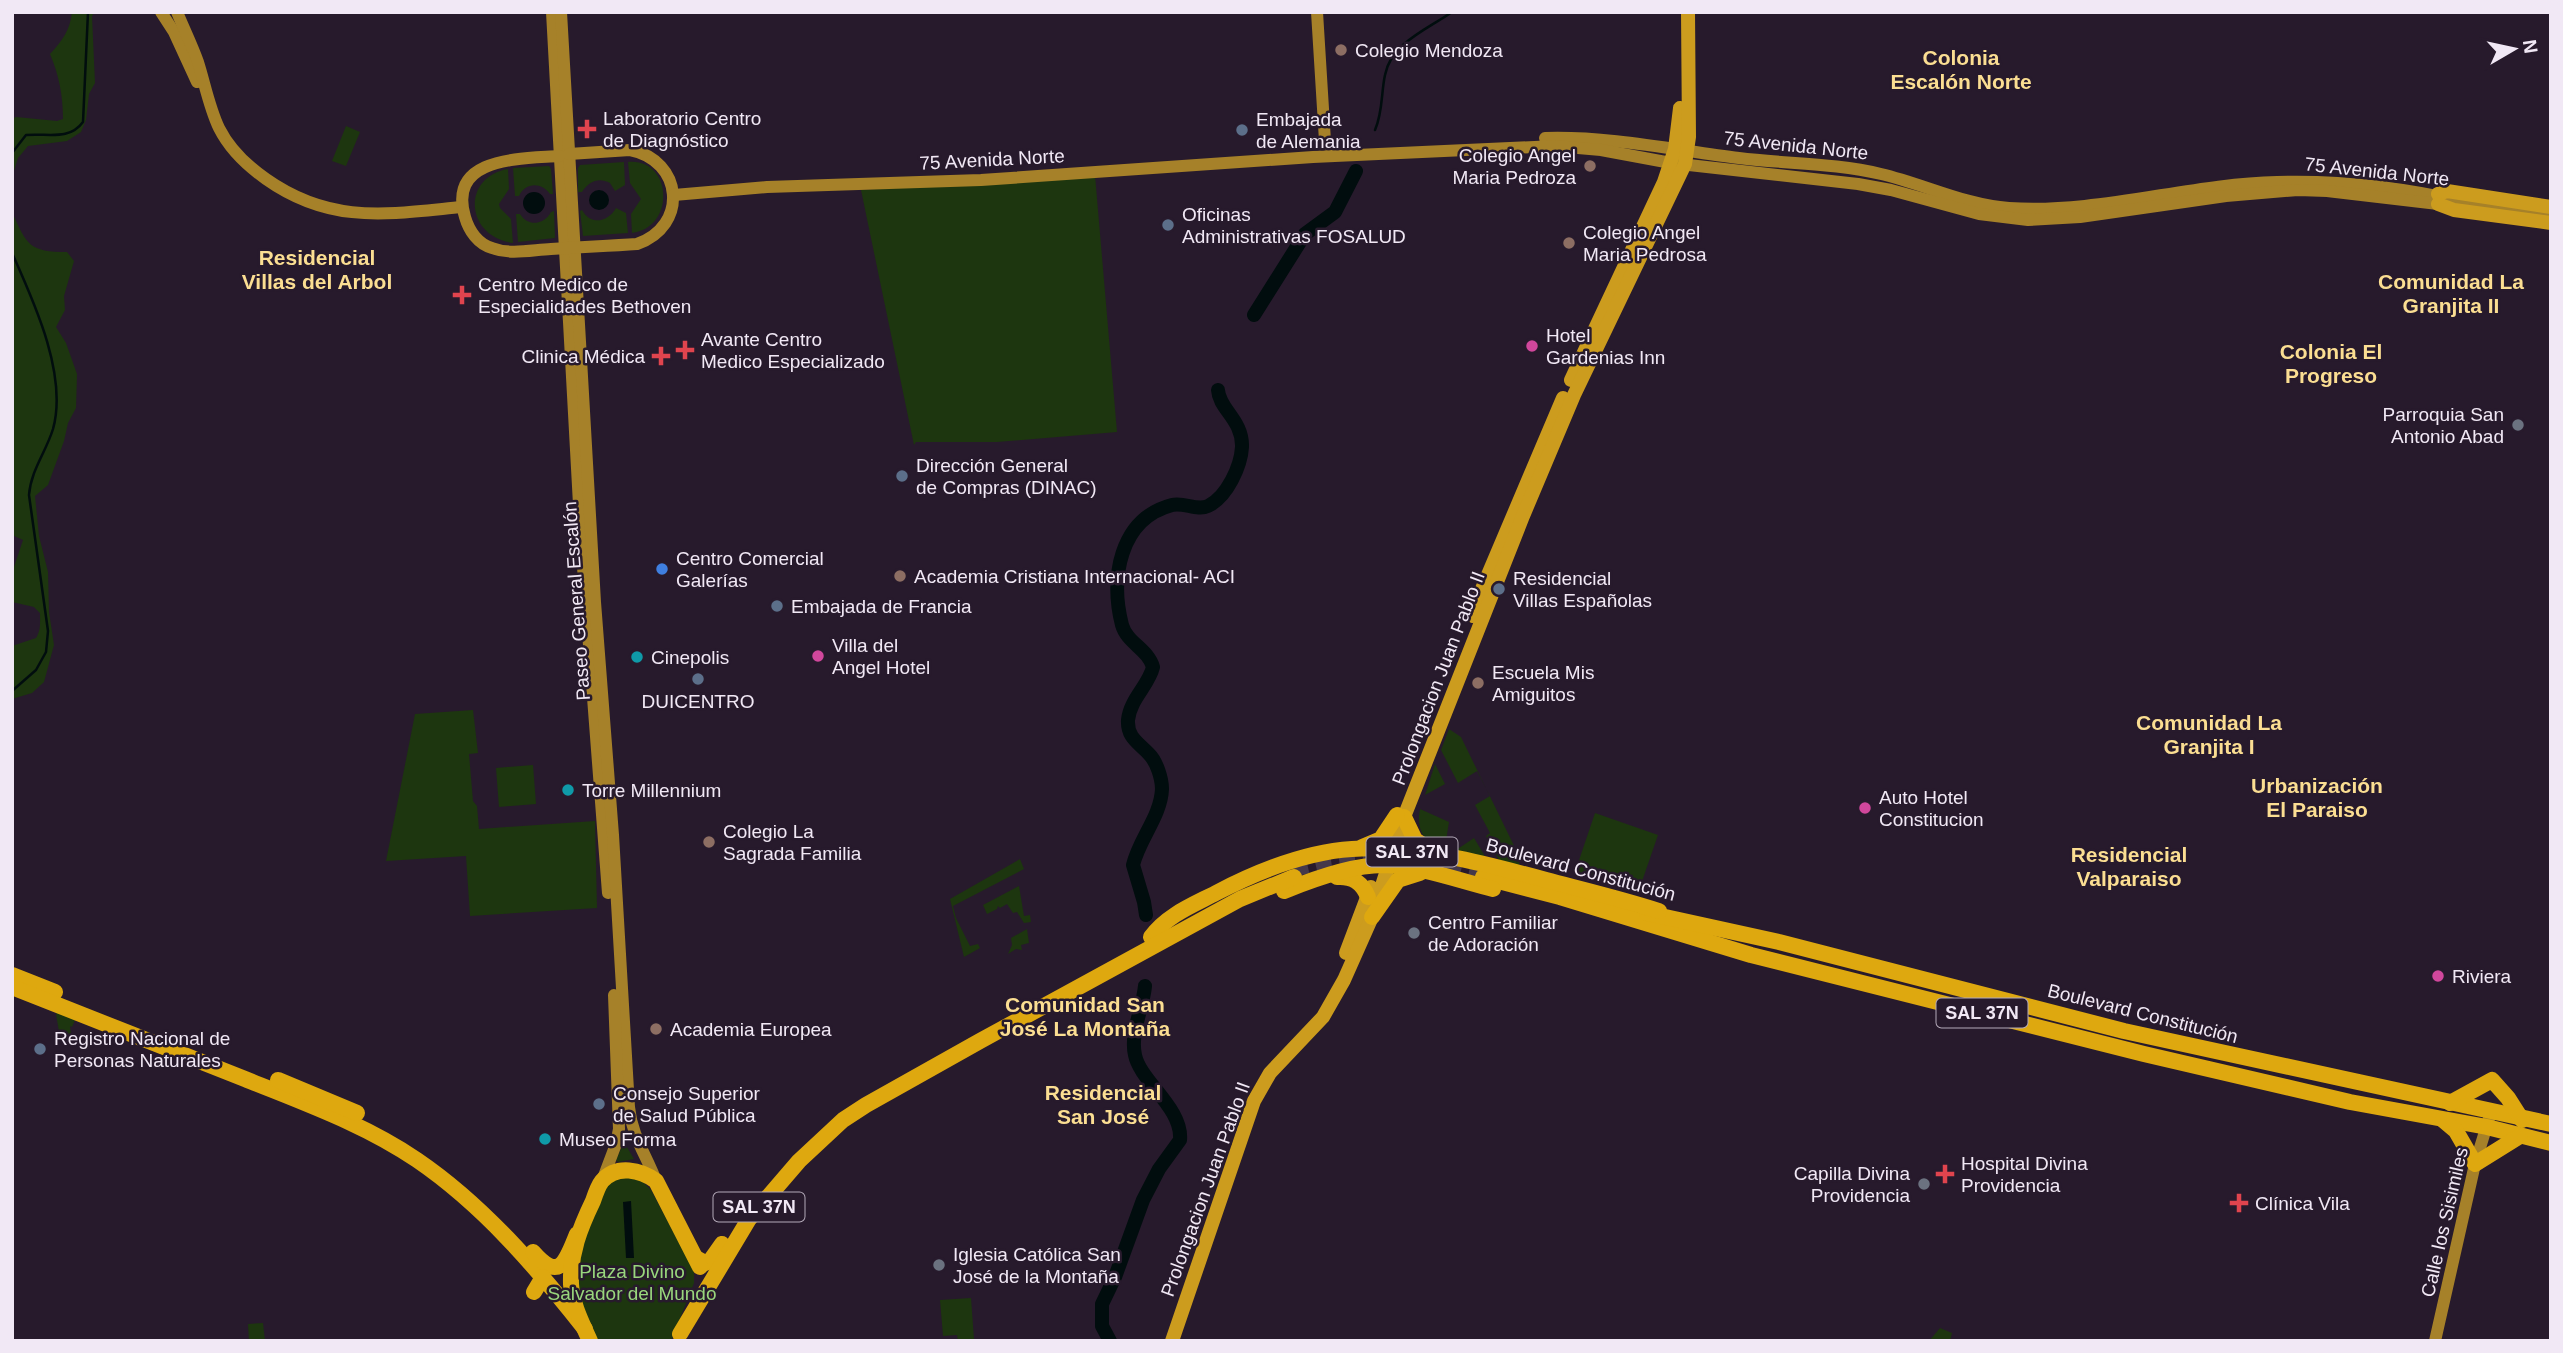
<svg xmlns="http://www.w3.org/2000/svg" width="2563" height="1353" viewBox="0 0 2563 1353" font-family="Helvetica,sans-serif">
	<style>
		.green { fill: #1d360f }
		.water { fill: #010d0e }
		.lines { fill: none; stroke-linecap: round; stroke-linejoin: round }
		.stream { stroke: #010d0e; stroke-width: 2.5 }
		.river { stroke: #010d0e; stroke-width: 14 }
		.trunk-tunnel { stroke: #45394a; stroke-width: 16; stroke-dasharray: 16 8; stroke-linecap: butt }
		.secondary { stroke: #a68129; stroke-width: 12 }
		.primary { stroke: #cc9c1e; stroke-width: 14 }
		.trunk { stroke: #dea80f; stroke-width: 16 }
		.education-dot { fill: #8d6e63; stroke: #271a2c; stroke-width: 2.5 }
		.health-dot { fill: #e0444e; stroke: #271a2c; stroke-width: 2.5 }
		.service-dot { fill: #5c6f8a; stroke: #271a2c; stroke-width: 2.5 }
		.hotel-dot { fill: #d1479c; stroke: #271a2c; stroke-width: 2.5 }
		.worship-dot { fill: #6b7280; stroke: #271a2c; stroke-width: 2.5 }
		.shop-dot { fill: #3f7fe0; stroke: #271a2c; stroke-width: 2.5 }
		.culture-dot { fill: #0f9aa8; stroke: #271a2c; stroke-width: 2.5 }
		.labels { text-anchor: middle; stroke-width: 5; stroke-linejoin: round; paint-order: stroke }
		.shield { fill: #271a2c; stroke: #b4aab9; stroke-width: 2 }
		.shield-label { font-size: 18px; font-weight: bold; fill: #f1e8f5 }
		.poi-label { font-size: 19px; fill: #f1e8f5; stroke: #271a2c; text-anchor: start }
		.street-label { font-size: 19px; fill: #f1e8f5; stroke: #271a2c }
		.park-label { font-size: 19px; fill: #99d77d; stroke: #271a2c }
		.neighbourhood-label { font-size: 21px; font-weight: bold; fill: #fbde92; stroke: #271a2c }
	</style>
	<rect width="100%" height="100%" fill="#271a2c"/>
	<g class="green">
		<path d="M 72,12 L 95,12 L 92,16 L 95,83 L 89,94 L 86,120 L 81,132 L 67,141 L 28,146 L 18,158 L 12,177 L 12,119 L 16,117 L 57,121 L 63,119 C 63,96 59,75 50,54 C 63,40 70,30 72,12 Z"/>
		<polygon points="346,126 360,132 346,166 332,161"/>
		<path d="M 624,162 L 625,185 L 615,191 L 610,183 C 599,177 589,181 582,192 L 578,192 L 578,168 L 580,165 Z"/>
		<path d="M 628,162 C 673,158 676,228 632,233 L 631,214 L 641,199 L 630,183 Z"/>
		<path d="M 549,166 L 551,169 L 553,194 L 550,194 C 542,182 525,182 519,196 L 515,196 L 513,168 Z"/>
		<path d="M 508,169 L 509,189 L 499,204 L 500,208 L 511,219 L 513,243 C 465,237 461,177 508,169 Z"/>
		<polygon points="1095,175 1117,432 997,442 916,442 914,445 861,190"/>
		<path d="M 616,208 L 626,213 L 628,233 L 583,236 L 580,211 L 582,210 C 591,226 608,222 616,208 Z"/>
		<path d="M 554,211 L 555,238 L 518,242 L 516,214 L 520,214 C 528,227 544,225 551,212 Z"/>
		<path d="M 12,212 C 27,245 29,252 67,252 L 74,261 L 64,296 L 65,310 L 56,327 L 66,343 L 77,374 L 76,408 L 68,423 L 64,441 L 48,485 L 35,496 L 39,536 L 48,572 L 49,612 L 54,645 L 44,682 L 32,693 L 12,699 L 12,646 L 36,638 C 41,630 40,623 40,613 L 34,607 L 12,602 L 12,573 L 23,540 L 12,535 L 12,407 L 14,395 L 12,389 Z"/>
		<polygon points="473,710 478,753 469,754 473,801 477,806 479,829 595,821 597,908 470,916 466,856 386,861 415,714"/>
		<polygon points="1449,729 1461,737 1520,858 1519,866 1499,860 1486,836 1490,833 1475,805 1490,796 1477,771 1458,783 1441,750"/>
		<polygon points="1435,764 1445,784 1425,795"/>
		<polygon points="533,765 536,804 499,807 496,768"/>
		<path d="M 1420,809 L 1449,822 L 1445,847 C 1423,844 1416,829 1420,809 Z"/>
		<polygon points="1595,813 1658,835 1638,893 1575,872"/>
		<polygon points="1474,838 1486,858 1456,850"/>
		<polygon points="1020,859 1024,869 953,906 956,918 970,946 978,944 980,948 964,957 950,899"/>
		<polygon points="1019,886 1024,916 1030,915 1031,922 1024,923 1017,912 1013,913 1007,904 1000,908 998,906 997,909 987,914 983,905"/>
		<polygon points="1027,929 1029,943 1021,945 1022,950 1016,949 1008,954 1012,945 1011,938"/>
		<polygon points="58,1010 77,1015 72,1027 70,1026 72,1041 61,1043 56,1014"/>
		<polygon points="624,1142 634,1159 618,1162 616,1160"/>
		<polygon points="630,1177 643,1182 651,1190 694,1271 694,1283 671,1341 597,1341 582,1314 574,1270 599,1196 614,1179"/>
		<polygon points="971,1298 974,1339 958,1341 957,1335 943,1336 940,1300"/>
		<polygon points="263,1323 265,1341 249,1341 248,1324"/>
		<polygon points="1940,1328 1952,1333 1950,1341 1929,1341"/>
	</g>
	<g class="water">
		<circle cx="599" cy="200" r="10"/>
		<circle cx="534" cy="203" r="11"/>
		<polygon points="631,1201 634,1258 626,1258 623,1202"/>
	</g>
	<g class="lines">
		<g class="stream">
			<path d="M 1375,130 C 1383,112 1381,93 1385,75 C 1391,43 1428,29 1452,12"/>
			<path d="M 12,153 L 26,135 C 48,133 69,141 83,122 L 88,12"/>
			<path d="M 12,253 C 34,302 68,375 53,429 C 46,452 31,470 29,495 L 48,631 L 46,652 L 36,670 L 12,691"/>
			<polyline points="12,761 12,769"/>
		</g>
		<g class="river">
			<polyline points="1254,315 1305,234 1335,212 1356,171"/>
			<path d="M 1146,915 L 1144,902 L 1133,865 C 1139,839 1161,816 1162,789 C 1162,779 1157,762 1149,754 C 1139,743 1127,738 1128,720 C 1130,699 1149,685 1153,667 C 1148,649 1127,643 1122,625 C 1110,579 1119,519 1172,505 C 1184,502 1197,511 1208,506 C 1227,497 1241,466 1242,447 C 1243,420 1219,409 1218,390"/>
			<path d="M 1110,1341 L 1102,1326 L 1102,1304 L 1115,1277 L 1143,1200 L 1159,1169 L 1180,1140 C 1183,1108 1140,1081 1135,1055 C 1130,1033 1143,1008 1145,986"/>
		</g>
		<g class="trunk-tunnel">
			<polyline points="1292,869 1322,862 1376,854"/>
			<polyline points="1445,869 1483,877"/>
		</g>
		<g class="secondary">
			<polyline points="161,12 174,32 197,82"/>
			<path d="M 177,12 C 184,29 192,45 198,62 C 205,84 209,107 219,128 C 230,150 246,165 266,179 C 331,225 388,214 462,207"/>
			<polyline points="552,12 581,541 608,893"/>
			<path d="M 561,12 L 595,602 L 613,835 L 629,1107 C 632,1137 646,1154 656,1181"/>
			<polyline points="1317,12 1325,141"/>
			<path d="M 1545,138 C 1610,136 1675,150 1739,158 C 1787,164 1835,163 1881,174 C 1924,184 1965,205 2009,208 C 2099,214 2188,184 2277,182 C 2340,180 2405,188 2466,202 C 2491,208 2519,209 2544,213"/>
			<polyline points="1325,141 1334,150 1345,152"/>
			<path d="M 559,156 C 522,159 447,156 465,217 C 469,231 478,244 492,248 C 510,255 531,250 551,249 C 580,247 608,246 637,244 C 689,226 683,160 630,150 L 569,154"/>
			<polyline points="674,195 767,187 981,180 1313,157 1555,146 1601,150 1671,163 1858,184 1891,190 1979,214 2028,220 2080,217 2226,196 2298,190 2327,191 2438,204 2464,202"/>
			<polyline points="602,1181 616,1144 619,1129 614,995"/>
			<polyline points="2435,1341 2475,1164 2491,1112"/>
		</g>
		<g class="primary">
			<polyline points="2438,194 2447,191 2551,207"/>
			<polyline points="2438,204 2454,210 2551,223"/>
			<polyline points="1571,380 1664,182 1675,149 1680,108"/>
			<polyline points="1473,616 1482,589 1563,398"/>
			<polyline points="1346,953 1371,887"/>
			<polyline points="1172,1341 1254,1101 1270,1073 1323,1017 1344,980 1372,917 1404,817 1523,516 1574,395 1685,164 1689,137 1688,12"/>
		</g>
		<g class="trunk">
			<polyline points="1404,817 1415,840 1435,853"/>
			<polyline points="1362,847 1381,839 1397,815"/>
			<path d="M 1337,877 C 1352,876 1362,882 1368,897"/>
			<polyline points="1483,877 1560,897 1751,955 2144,1054 2350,1102 2487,1127 2551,1143"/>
			<path d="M 1284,891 C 1311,880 1353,865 1383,865 C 1420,866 1457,880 1493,889"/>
			<polyline points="1647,913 1779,942 2124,1031 2551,1124"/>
			<polyline points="1372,917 1398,880 1420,873"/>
			<path d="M 1151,937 C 1167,915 1193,905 1216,893 C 1258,871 1304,852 1352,849 C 1413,844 1487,864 1546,880 C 1584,890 1622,899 1659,911"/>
			<polyline points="12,975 55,992"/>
			<path d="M 12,987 C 90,1018 167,1048 245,1079 C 304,1103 364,1124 417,1160 C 483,1205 536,1267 585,1329"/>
			<polyline points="278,1080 357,1113"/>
			<polyline points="2450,1103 2492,1080 2508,1098 2522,1120"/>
			<polyline points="2443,1120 2456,1131 2475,1164 2520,1136"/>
			<path d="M 533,1252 C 560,1283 566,1261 577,1234"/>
			<polyline points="696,1258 705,1263 710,1261 722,1244"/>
			<polyline points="534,1292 543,1277"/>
			<polyline points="680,1334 749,1219 799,1161 843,1120 866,1105 980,1041 1240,899 1294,877"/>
			<path d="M 590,1341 C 582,1323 572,1304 571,1284 C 570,1253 580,1228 593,1201 C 595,1195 598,1186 602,1181 C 617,1164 641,1170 656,1181 L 700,1267"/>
		</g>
	</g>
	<g class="education-dot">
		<circle cx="1341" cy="50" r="7"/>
		<circle cx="1590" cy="166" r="7"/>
		<circle cx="1569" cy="243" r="7"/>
		<circle cx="900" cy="576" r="7"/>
		<circle cx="1478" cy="683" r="7"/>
		<circle cx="709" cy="842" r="7"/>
		<circle cx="656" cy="1029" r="7"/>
	</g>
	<g class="health-dot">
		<path d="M583.5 118.5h7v7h7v7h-7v7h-7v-7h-7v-7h7z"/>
		<path d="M458.5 284.5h7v7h7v7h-7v7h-7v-7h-7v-7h7z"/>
		<path d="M681.5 339.5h7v7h7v7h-7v7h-7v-7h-7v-7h7z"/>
		<path d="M657.5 345.5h7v7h7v7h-7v7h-7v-7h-7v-7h7z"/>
		<path d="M1941.5 1163.5h7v7h7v7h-7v7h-7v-7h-7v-7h7z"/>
		<path d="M2235.5 1192.5h7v7h7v7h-7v7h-7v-7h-7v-7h7z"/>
	</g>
	<g class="service-dot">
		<circle cx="1242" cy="130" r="7"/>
		<circle cx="1168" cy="225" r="7"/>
		<circle cx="902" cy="476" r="7"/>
		<circle cx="1499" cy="589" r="7"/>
		<circle cx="777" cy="606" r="7"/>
		<circle cx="698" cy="679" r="7"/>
		<circle cx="40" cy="1049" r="7"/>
		<circle cx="599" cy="1104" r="7"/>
	</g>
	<g class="hotel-dot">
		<circle cx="1532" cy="346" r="7"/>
		<circle cx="818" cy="656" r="7"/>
		<circle cx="1865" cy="808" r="7"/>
		<circle cx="2438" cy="976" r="7"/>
	</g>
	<g class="worship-dot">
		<circle cx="2518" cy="425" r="7"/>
		<circle cx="1414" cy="933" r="7"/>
		<circle cx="1924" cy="1184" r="7"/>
		<circle cx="939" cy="1265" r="7"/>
	</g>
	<circle class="shop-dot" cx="662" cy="569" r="7"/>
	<g class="culture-dot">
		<circle cx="637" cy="657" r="7"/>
		<circle cx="568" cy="790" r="7"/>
		<circle cx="545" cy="1139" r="7"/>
	</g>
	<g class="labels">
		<g class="shield">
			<rect x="1366.5" y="837.5" width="91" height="29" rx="5"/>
			<rect x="1936.5" y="998.5" width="91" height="29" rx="5"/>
			<rect x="713.5" y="1192.5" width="91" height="29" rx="5"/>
		</g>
		<g class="shield-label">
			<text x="1412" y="858">SAL 37N</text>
			<text x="1982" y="1019">SAL 37N</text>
			<text x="759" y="1213">SAL 37N</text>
		</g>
		<g class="poi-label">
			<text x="1355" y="57">Colegio Mendoza</text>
			<text x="603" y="125">Laboratorio Centro<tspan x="603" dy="22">de Diagnóstico</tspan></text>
			<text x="1256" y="126">Embajada<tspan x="1256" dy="22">de Alemania</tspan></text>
			<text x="1576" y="162" text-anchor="end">Colegio Angel<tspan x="1576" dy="22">Maria Pedroza</tspan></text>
			<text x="1182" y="221">Oficinas<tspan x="1182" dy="22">Administrativas FOSALUD</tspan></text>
			<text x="1583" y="239">Colegio Angel<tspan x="1583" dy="22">Maria Pedrosa</tspan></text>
			<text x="478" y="291">Centro Medico de<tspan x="478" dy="22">Especialidades Bethoven</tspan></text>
			<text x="1546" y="342">Hotel<tspan x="1546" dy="22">Gardenias Inn</tspan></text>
			<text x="701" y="346">Avante Centro<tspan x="701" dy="22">Medico Especializado</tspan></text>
			<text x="645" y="363" text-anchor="end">Clinica Médica</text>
			<text x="2504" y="421" text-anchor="end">Parroquia San<tspan x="2504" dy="22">Antonio Abad</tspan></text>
			<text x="916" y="472">Dirección General<tspan x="916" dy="22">de Compras (DINAC)</tspan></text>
			<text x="676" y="565">Centro Comercial<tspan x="676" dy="22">Galerías</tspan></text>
			<text x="914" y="583">Academia Cristiana Internacional- ACI</text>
			<text x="1513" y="585">Residencial<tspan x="1513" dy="22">Villas Españolas</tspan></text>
			<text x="791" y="613">Embajada de Francia</text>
			<text x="832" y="652">Villa del<tspan x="832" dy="22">Angel Hotel</tspan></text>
			<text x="651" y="664">Cinepolis</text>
			<text x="1492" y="679">Escuela Mis<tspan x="1492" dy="22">Amiguitos</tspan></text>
			<text x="698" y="708" text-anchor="middle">DUICENTRO</text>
			<text x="582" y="797">Torre Millennium</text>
			<text x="1879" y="804">Auto Hotel<tspan x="1879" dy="22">Constitucion</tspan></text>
			<text x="723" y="838">Colegio La<tspan x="723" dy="22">Sagrada Familia</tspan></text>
			<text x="1428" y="929">Centro Familiar<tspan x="1428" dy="22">de Adoración</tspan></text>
			<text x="2452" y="983">Riviera</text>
			<text x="670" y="1036">Academia Europea</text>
			<text x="54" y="1045">Registro Nacional de<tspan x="54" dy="22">Personas Naturales</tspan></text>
			<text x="613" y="1100">Consejo Superior<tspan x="613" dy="22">de Salud Pública</tspan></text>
			<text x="559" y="1146">Museo Forma</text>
			<text x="1961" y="1170">Hospital Divina<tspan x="1961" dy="22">Providencia</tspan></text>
			<text x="1910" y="1180" text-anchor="end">Capilla Divina<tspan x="1910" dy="22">Providencia</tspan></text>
			<text x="2255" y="1210">Clínica Vila</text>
			<text x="953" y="1261">Iglesia Católica San<tspan x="953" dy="22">José de la Montaña</tspan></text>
		</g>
		<g class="street-label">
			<text transform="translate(1796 145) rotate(6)" y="7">75 Avenida Norte</text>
			<text transform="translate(992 159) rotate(-3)" y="7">75 Avenida Norte</text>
			<text transform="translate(2377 171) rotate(6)" y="7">75 Avenida Norte</text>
			<text transform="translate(576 601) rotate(-94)" y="7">Paseo General Escalón</text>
			<text transform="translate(1438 678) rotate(-69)" y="7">Prolongacion Juan Pablo II</text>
			<text transform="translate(1581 869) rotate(15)" y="7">Boulevard Constitución</text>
			<text transform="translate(2143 1013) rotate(14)" y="7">Boulevard Constitución</text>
			<text transform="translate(1205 1189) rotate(-70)" y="7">Prolongacion Juan Pablo II</text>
			<text transform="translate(2444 1222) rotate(-77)" y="7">Calle los Sisimiles</text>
		</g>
		<g class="park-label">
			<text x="632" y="1278">Plaza Divino<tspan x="632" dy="22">Salvador del Mundo</tspan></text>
		</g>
		<g class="neighbourhood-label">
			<text x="1961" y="65">Colonia<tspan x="1961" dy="24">Escalón Norte</tspan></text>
			<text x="317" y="265">Residencial<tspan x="317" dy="24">Villas del Arbol</tspan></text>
			<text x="2451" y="289">Comunidad La<tspan x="2451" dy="24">Granjita II</tspan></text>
			<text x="2331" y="359">Colonia El<tspan x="2331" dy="24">Progreso</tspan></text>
			<text x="2209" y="730">Comunidad La<tspan x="2209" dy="24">Granjita I</tspan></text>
			<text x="2317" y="793">Urbanización<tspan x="2317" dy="24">El Paraiso</tspan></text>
			<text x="2129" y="862">Residencial<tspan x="2129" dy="24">Valparaiso</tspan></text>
			<text x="1085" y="1012">Comunidad San<tspan x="1085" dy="24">José La Montaña</tspan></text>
			<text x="1103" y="1100">Residencial<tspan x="1103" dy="24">San José</tspan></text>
		</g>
	</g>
	<rect width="2563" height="1353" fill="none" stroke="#f1e8f5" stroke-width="28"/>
	<g transform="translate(2514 49) rotate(81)" stroke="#271a2c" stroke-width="5" paint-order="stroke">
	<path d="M0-5L12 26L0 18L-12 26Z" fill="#f1e8f5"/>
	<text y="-10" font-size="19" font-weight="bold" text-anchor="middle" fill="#f1e8f5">N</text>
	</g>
</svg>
